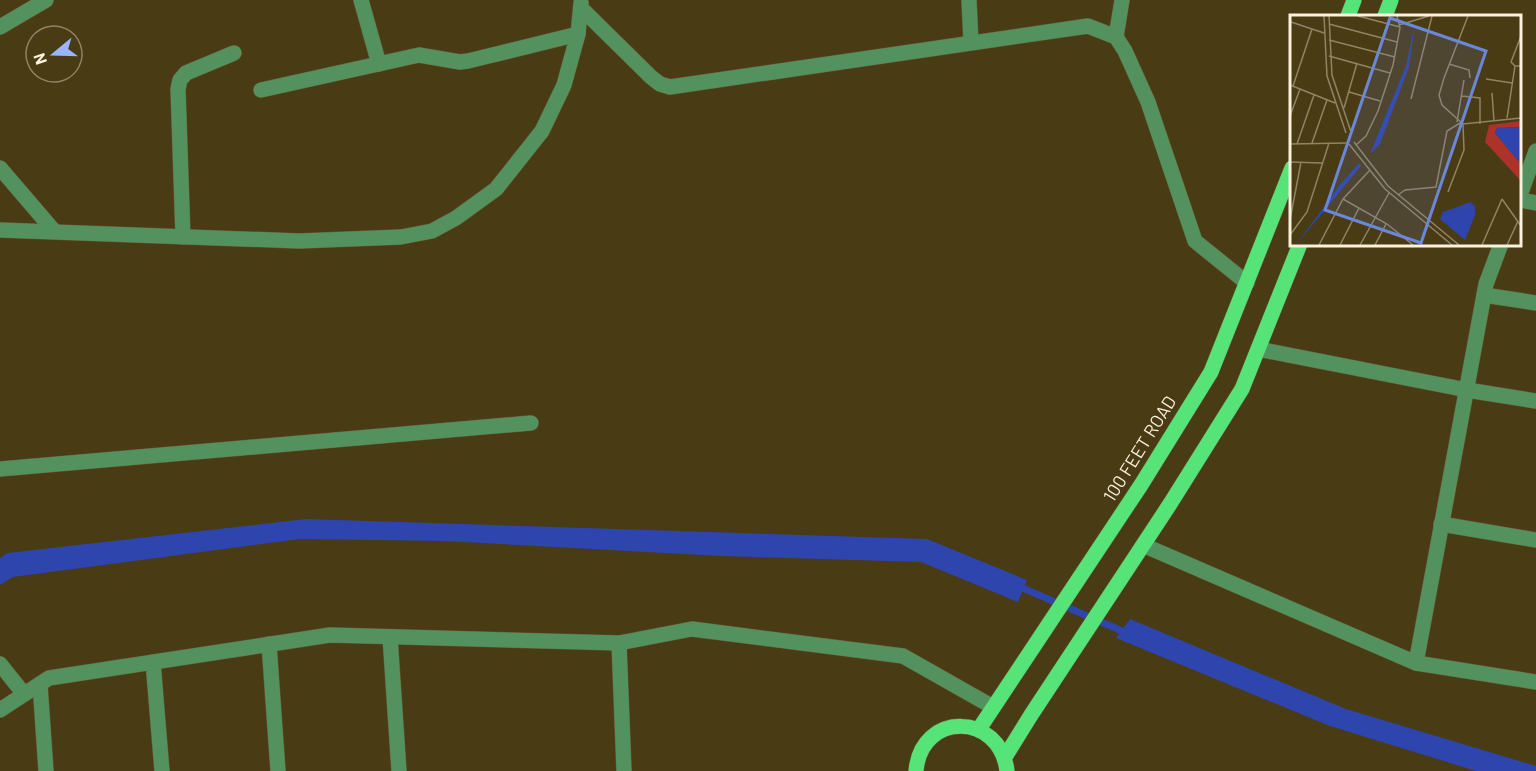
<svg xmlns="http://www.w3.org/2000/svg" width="1536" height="771" viewBox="0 0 1536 771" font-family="Barlow,sans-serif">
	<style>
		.water { fill: #2d45ac }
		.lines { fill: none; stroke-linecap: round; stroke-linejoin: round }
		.stream { stroke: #2d45ac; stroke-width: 7 }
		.minor-casing { stroke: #655834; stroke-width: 16 }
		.major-casing { stroke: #655834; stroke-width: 16 }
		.minor { stroke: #53915e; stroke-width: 15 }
		.major { stroke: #56e478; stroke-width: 15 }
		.labels { text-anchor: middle; stroke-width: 4.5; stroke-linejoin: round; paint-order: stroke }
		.street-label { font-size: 18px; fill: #fbf2de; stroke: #493b14 }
		.inset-road { fill: none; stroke: #908465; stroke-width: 1.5 }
		.view { fill: #6b87da; fill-opacity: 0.15; stroke: #6b87da; stroke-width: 3 }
		.inset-edge { fill: none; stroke: #fbf2de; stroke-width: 3 }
	</style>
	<rect width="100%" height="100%" fill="#493b14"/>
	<g class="water">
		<polygon points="306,519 927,539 1027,580 1018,602 921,562 721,556 444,541 300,539 13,577 0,585 0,558 7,553"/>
		<polygon points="1130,619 1346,709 1536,766 1536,771 1476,771 1330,726 1116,638"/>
	</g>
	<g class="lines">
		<polyline class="stream" points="1018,586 1129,634"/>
		<g class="minor-casing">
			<g id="minor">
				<polyline points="361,0 379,64"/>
				<polyline points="969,0 971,42"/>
				<polyline points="582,9 651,77 660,84 670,87 1088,26 1116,37 1125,51 1148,102 1195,241 1247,283"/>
				<polyline points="0,27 46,0"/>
				<polyline points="1116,37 1122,0"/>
				<polyline points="261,90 419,55 460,62 468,61 578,34"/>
				<polyline points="0,168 54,231"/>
				<polyline points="1520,195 1536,151"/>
				<polyline points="1520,200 1536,203"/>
				<polyline points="0,230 299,241 401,237 432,231 456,218 496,189 542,131 564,85 578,34 581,3"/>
				<polyline points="183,237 178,89 180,80 186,73 234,53"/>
				<polyline points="1484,295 1536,303"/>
				<polyline points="1258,349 1467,390 1536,401"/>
				<polyline points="0,469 531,423"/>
				<polyline points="1441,524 1536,540"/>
				<polyline points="1143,545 1416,663 1536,682"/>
				<polyline points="390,637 399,771"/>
				<polyline points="619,643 624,771"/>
				<polyline points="269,644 278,771"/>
				<polyline points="153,662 162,771"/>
				<polyline points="1416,663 1486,284 1501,244"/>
				<polyline points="0,664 24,694"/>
				<polyline points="40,684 46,771"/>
				<polyline points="0,710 49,678 330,635 619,643 692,629 903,656 993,707"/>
			</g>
		</g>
		<g class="major-casing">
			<g id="major">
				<polyline points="1348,16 1354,0"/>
				<polyline points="1385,16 1391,0"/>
				<polyline points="979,729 1141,485 1211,372 1292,168"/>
				<polyline points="1005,757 1031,715 1170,504 1242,389 1300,244"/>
				<path d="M 916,771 C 921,711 1000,712 1007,771"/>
			</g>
		</g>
		<use href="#minor" class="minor"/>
		<use href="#major" class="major"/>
	</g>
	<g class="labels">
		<g class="street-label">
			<text transform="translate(1140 449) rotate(-58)" y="6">100 FEET ROAD</text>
		</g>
	</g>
	<g transform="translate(1290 15)">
		<rect width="231" height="231" fill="#493b14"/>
		<path d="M 231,106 L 231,112 L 207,113 L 205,118 L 231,149 L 231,166 L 195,127 L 199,110 Z" fill="#ad322a"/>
		<path d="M 125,8 L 119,52 L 90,129 L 80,139 L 116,51 ZM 231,112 L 231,149 L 205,118 L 207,113 ZM 69,148 L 71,151 L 6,230 L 49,171 ZM 180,187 L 185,191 L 185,200 L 175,225 L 150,204 L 153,197 Z" fill="#2d45ac"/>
		<path class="inset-road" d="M 34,1 L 37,61 L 56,118M 39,1 L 42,60 L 61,117M 68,1 L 110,12M 178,1 L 154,63 L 149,80 L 152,90 L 173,109 L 231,103M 1,7 L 34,18M 39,9 L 107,27M 109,10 L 139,1M 39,25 L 105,42M 39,41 L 100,58M 159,49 L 179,55 L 180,63M 225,51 L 221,47 L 231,21M 196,64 L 222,68M 0,70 L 45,88M 3,71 L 22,14M 59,77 L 90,86M 202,78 L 204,106M 172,81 L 190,83 L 190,109M 121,84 L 142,1M 54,93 L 67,48M 0,101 L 10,74M 217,103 L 225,51 L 231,51M 167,107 L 174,65M 64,127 L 98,171 L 169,230M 22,128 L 37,85M 0,129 L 56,128M 7,129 L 24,80M 59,129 L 95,174 L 162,230M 66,130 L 76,121 L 88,96 L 103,50 L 110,13 L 107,1M 0,147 L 32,148M 158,177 L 174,135 L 173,109M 108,180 L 115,175 L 146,172 L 157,116 L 170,108M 53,184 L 97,209 L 123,230M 212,184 L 231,211M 0,205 L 11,147M 0,220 L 17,197 L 39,128M 29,230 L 53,184 L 80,155M 50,230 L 69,193M 70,230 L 99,178M 85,230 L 96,209M 192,230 L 212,184M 217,230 L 228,206"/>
		<path class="view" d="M 100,3 L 196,36 L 131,228 L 35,195 Z"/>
		<rect width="231" height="231" class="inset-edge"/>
	</g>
	<g transform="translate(54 54) rotate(251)"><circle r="28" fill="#493b14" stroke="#908465" stroke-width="1.5"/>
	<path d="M0-4.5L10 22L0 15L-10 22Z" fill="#9ab5fd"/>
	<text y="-9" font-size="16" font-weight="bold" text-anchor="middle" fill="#fbf2de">N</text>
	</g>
</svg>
